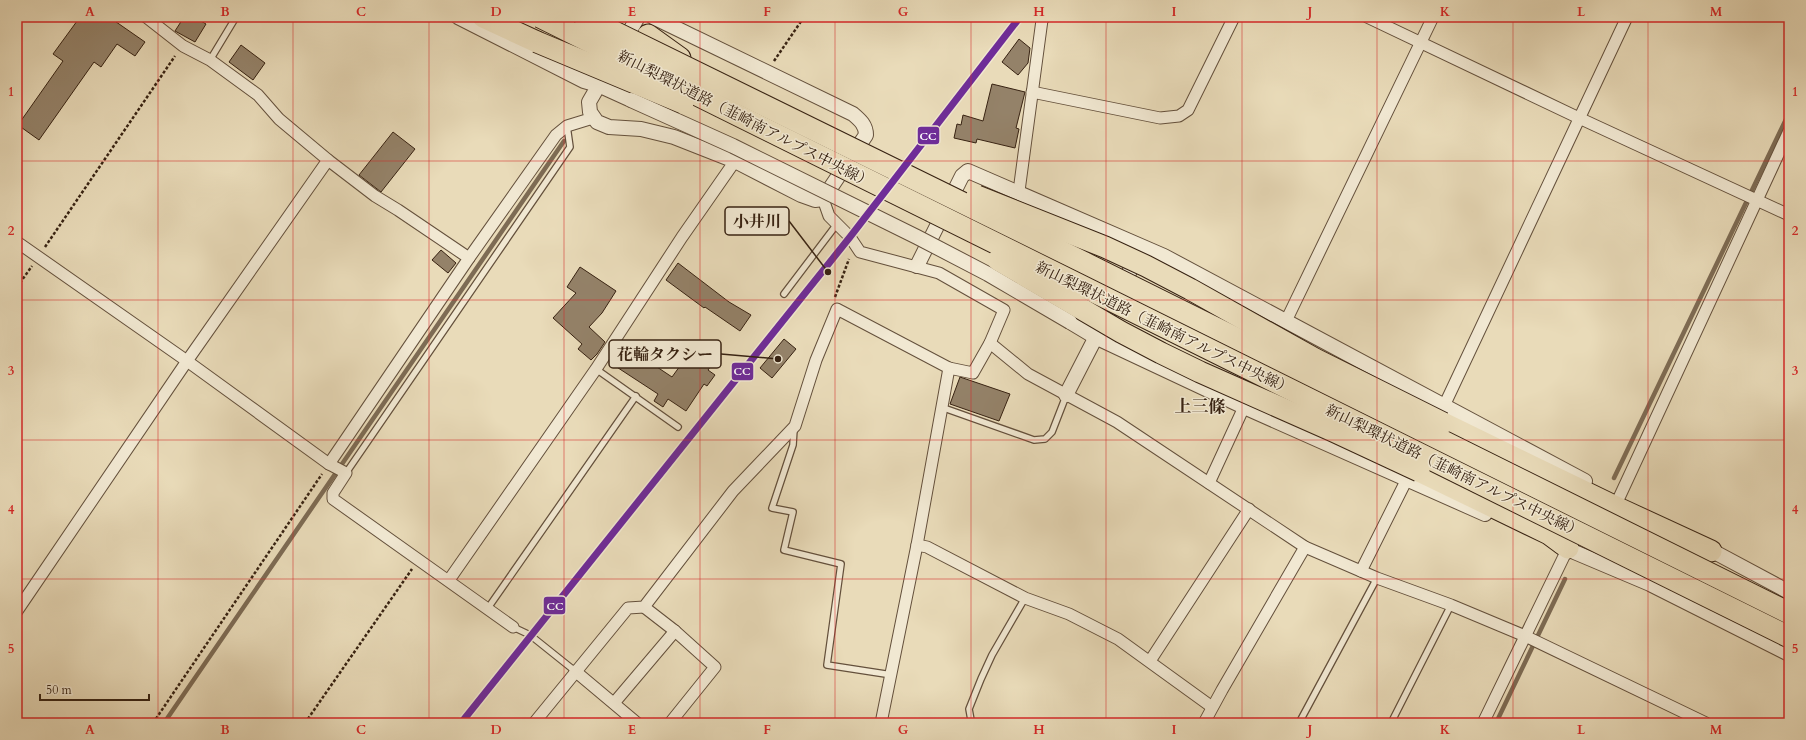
<svg xmlns="http://www.w3.org/2000/svg" width="1806" height="740" viewBox="0 0 1806 740" font-family="Cardo,'Noto Serif JP',serif">
	<style>
		.lines { fill: none; stroke-linecap: round; stroke-linejoin: round }
		.stream { stroke: #7d6b54; stroke-width: 4.5 }
		.building { fill: #948269; stroke: #372212 }
		.service-casing { stroke: #64503c; stroke-width: 8 }
		.minor-casing { stroke: #64503c; stroke-width: 13 }
		.tertiary-casing { stroke: #64503c; stroke-width: 16 }
		.motorway-casing { stroke: #372212; stroke-width: 23 }
		.path { stroke: #372212; stroke-width: 2.5; stroke-dasharray: 3 2; stroke-linecap: butt }
		.service { stroke: #f1e8d2; stroke-width: 5.5 }
		.minor { stroke: #f1e8d2; stroke-width: 11 }
		.tertiary { stroke: #f1e8d2; stroke-width: 14 }
		.motorway { stroke: #e9dbb9; stroke-width: 21 }
		.tertiary-bridge-casing { stroke: #64503c; stroke-width: 16; stroke-linecap: butt }
		.motorway-bridge-casing { stroke: #372212; stroke-width: 23; stroke-linecap: butt }
		.tertiary-bridge { stroke: #f1e8d2; stroke-width: 14 }
		.motorway-bridge { stroke: #e9dbb9; stroke-width: 21 }
		.rail-1-casing { stroke: #f1e8d2; stroke-width: 10 }
		.rail-1 { stroke: #6f2d98; stroke-width: 7 }
		.grid { fill: none; stroke: #d62828; stroke-width: 1; stroke-opacity: 0.55 }
		.labels { text-anchor: middle; stroke-width: 3; stroke-linejoin: round; paint-order: stroke }
		.street-label { font-size: 15px; fill: #372212; stroke: #f1e8d2 }
		.quarter-label { font-size: 17px; font-weight: bold; fill: #372212; stroke: #f1e8d2 }
		.leader { fill: none; stroke: #372212; stroke-width: 1.5 }
		.callout-dot { fill: #372212; stroke: #f1e8d2; stroke-width: 1.5 }
		.callout { fill: #f1e8d2; stroke: #372212; stroke-width: 1.5 }
		.callout-label { font-size: 16px; text-anchor: middle; font-weight: bold; fill: #372212 }
		.line-badge { stroke: #f1e8d2; stroke-width: 1.5 }
		.badge-label { font-size: 11px; text-anchor: middle; font-weight: bold; fill: #fff }
		.neatline { fill: none; stroke: #d62828; stroke-width: 1.5 }
		.grid-label { font-size: 13px; text-anchor: middle; font-weight: bold; fill: #d62828 }
	</style>
	<rect width="100%" height="100%" fill="#e9dbb9"/>
	<filter id="stains"><feTurbulence type="fractalNoise" baseFrequency=".005" numOctaves="4"/><feColorMatrix values="0 0 0 0 .2 0 0 0 0 .09 0 0 0 0 .02 0 0 0 .5 -.17"/></filter>
	<radialGradient id="worn" r=".72"><stop offset=".6" stop-color="#630" stop-opacity="0"/><stop offset="1" stop-color="#630" stop-opacity=".3"/></radialGradient>
	<g class="lines">
		<g class="stream">
			<polyline points="1614,478 1789,113"/>
			<polyline points="164,723 564,141"/>
			<polyline points="1496,723 1565,579"/>
		</g>
	</g>
	<g class="building">
		<polygon points="80,17 109,17 145,42 135,56 117,44 101,67 94,62 39,140 18,125 63,61 53,54"/>
		<polygon points="184,17 194,17 206,24 195,42 175,31"/>
		<polygon points="1019,39 1030,48 1028,63 1018,75 1002,62"/>
		<polygon points="241,45 265,63 253,80 229,62"/>
		<polygon points="992,84 1025,92 1016,128 1019,129 1015,148 977,139 976,143 954,138 957,124 961,125 963,115 983,121"/>
		<polygon points="393,132 415,149 381,192 359,175"/>
		<polygon points="441,250 456,263 448,273 432,260"/>
		<polygon points="678,263 729,302 751,315 740,331 705,307 704,308 666,280"/>
		<polygon points="580,267 616,291 602,313 589,327 605,342 597,354 591,360 578,349 582,344 553,318 576,293 567,287"/>
		<polygon points="784,339 796,349 772,378 760,368"/>
		<polygon points="698,341 718,356 708,370 715,375 707,386 704,384 686,411 668,399 663,407 654,401 658,394 609,362 616,351 629,358 633,351 672,377"/>
		<polygon points="960,377 1010,394 999,421 950,404"/>
	</g>
	<g class="lines">
		<g class="service-casing">
			<g id="service">
				<polyline points="210,60 236,17"/>
				<polyline points="784,294 837,224"/>
				<polyline points="596,369 678,427"/>
				<polyline points="941,407 1034,440 1045,439 1052,432 1066,396"/>
				<polyline points="794,429 793,445 772,508 793,512 784,550 841,564 827,665 892,675"/>
				<polyline points="346,473 570,147 567,126"/>
				<polyline points="488,608 636,396"/>
				<polyline points="513,627 530,635 575,671"/>
				<polyline points="969,723 971,720 969,709 981,679 992,655 1025,598"/>
				<polyline points="1299,723 1377,578"/>
				<polyline points="1391,723 1451,605"/>
			</g>
		</g>
		<g class="minor-casing">
			<g id="minor">
				<polyline points="146,17 183,46 210,60 258,95 279,119 328,160 375,196 398,210 469,258"/>
				<polyline points="1367,17 1579,118 1789,215"/>
				<polyline points="1032,92 1160,118 1179,116 1188,110 1234,17"/>
				<polyline points="1019,191 1042,20 1045,17"/>
				<polyline points="823,199 829,216 850,237 860,252 939,273 1004,310 990,343 973,373 949,368 917,545 881,723"/>
				<polyline points="17,242 187,361 329,464 346,473 333,493 333,499 513,627"/>
				<polyline points="1286,321 1433,17"/>
				<polyline points="990,343 1028,374 1117,422 1305,547 1377,578 1451,605 1525,636 1706,723"/>
				<polyline points="1444,406 1627,17"/>
				<polyline points="329,464 469,258 556,135 567,126 593,118"/>
				<polyline points="1209,483 1244,407"/>
				<polyline points="1618,500 1789,131"/>
				<polyline points="917,545 927,547 1025,598 1069,614 1118,639 1212,707"/>
				<polyline points="1361,571 1407,479"/>
				<polyline points="449,580 596,369 682,237 735,161"/>
				<polyline points="644,607 675,631 715,667 670,723"/>
				<polyline points="17,611 187,361 328,160"/>
				<polyline points="1150,661 1249,509"/>
				<polyline points="575,671 637,723"/>
				<polyline points="614,703 675,631"/>
				<polyline points="534,723 628,608 644,607 733,491 795,426 816,360 837,309 949,368"/>
				<polyline points="1204,723 1222,690 1305,547"/>
				<polyline points="1483,723 1568,548"/>
			</g>
		</g>
		<g class="tertiary-casing">
			<g id="tertiary">
				<polyline points="458,17 584,81 598,85 631,100"/>
				<polyline points="622,44 638,17"/>
				<path d="M 611,64 L 589,102 L 590,112 L 597,122 L 609,127 L 641,129 L 674,137 L 735,161 L 801,195 L 815,200 L 823,199 L 866,135 C 866,125 860,120 853,114 L 653,17"/>
				<polyline points="917,266 962,176 968,171 1164,256 1585,481"/>
				<polyline points="1070,322 1095,337 1244,407 1485,514"/>
				<polyline points="1066,395 1139,253"/>
				<polyline points="1560,546 1650,584 1789,654"/>
				<polyline points="1705,547 1789,592"/>
			</g>
		</g>
		<g class="motorway-casing">
			<g id="motorway">
				<polyline points="483,17 537,42"/>
				<polyline points="648,35 680,58"/>
				<polyline points="1443,423 1620,509 1711,551"/>
				<polyline points="1419,471 1549,534 1568,548"/>
			</g>
		</g>
		<g class="path">
			<polyline points="774,61 804,17"/>
			<polyline points="45,247 175,56"/>
			<polyline points="17,287 32,266"/>
			<polyline points="835,297 849,259"/>
			<polyline points="153,723 322,474"/>
			<polyline points="305,723 412,569"/>
		</g>
		<use href="#service" class="service"/>
		<use href="#minor" class="minor"/>
		<use href="#tertiary" class="tertiary"/>
		<use href="#motorway" class="motorway"/>
		<g class="tertiary-bridge-casing">
			<polyline id="tertiary-bridge" points="631,100 733,146 917,237 988,274 1070,322"/>
		</g>
		<g class="motorway-bridge-casing">
			<g id="motorway-bridge">
				<polyline points="540,17 1789,637"/>
				<polyline points="584,17 1085,263 1789,613"/>
				<polyline points="537,42 683,103"/>
				<polyline points="977,196 1105,247 1146,266 1190,289 1315,359 1443,423"/>
				<polyline points="998,260 1121,332 1161,353 1200,372 1333,431 1419,471"/>
			</g>
		</g>
		<use href="#tertiary-bridge" class="tertiary-bridge"/>
		<use href="#motorway-bridge" class="motorway-bridge"/>
		<g class="rail-1-casing">
			<polyline id="rail-1" points="461,723 850,237 1020,17"/>
		</g>
		<use href="#rail-1" class="rail-1"/>
	</g>
	<path class="grid" d="M 158,17 L 158,723M 293,17 L 293,723M 429,17 L 429,723M 564,17 L 564,723M 700,17 L 700,723M 835,17 L 835,723M 971,17 L 971,723M 1106,17 L 1106,723M 1242,17 L 1242,723M 1377,17 L 1377,723M 1513,17 L 1513,723M 1648,17 L 1648,723M 17,161 L 1789,161M 17,300 L 1789,300M 17,440 L 1789,440M 17,579 L 1789,579"/>
	<g class="labels">
		<g class="street-label">
			<text transform="translate(745 119) rotate(27)" y="5">新山梨環状道路（韮崎南アルプス中央線）</text>
			<text transform="translate(1164 328) rotate(26)" y="5">新山梨環状道路（韮崎南アルプス中央線）</text>
			<text transform="translate(1454 471) rotate(26)" y="5">新山梨環状道路（韮崎南アルプス中央線）</text>
		</g>
		<g class="quarter-label">
			<text x="1200" y="412">上三條</text>
		</g>
	</g>
	<path class="leader" d="M828 272L789 221M778 359L721 354"/>
	<g class="callout-dot">
		<circle cx="828" cy="272" r="4"/>
		<circle cx="778" cy="359" r="4"/>
	</g>
	<g class="callout">
		<rect x="725" y="207" width="64" height="28" rx="4"/>
		<rect x="609" y="340" width="112" height="28" rx="4"/>
	</g>
	<g class="callout-label">
		<text x="757" y="227">小井川</text>
		<text x="665" y="360">花輪タクシー</text>
	</g>
	<g class="line-badge">
		<rect x="917" y="126" width="23" height="19" rx="4" fill="#6f2d98"/>
		<rect x="731" y="362" width="23" height="19" rx="4" fill="#6f2d98"/>
		<rect x="543" y="596" width="23" height="19" rx="4" fill="#6f2d98"/>
	</g>
	<g class="badge-label">
		<text x="928" y="140">CC</text>
		<text x="742" y="375">CC</text>
		<text x="555" y="610">CC</text>
	</g>
	<rect width="1806" height="740" fill="none" stroke="#e9dbb9" stroke-width="44"/>
	<path d="M40 694v6h109v-6" fill="none" stroke="#372212" stroke-width="2"/>
	<text x="46" y="694" font-size="12" fill="#372212" stroke="#f1e8d2" stroke-width="3" paint-order="stroke">50 m</text>
	<rect x="22" y="22" width="1762" height="696" class="neatline"/>
	<g class="grid-label">
		<text x="90" y="16">A</text>
		<text x="225" y="16">B</text>
		<text x="361" y="16">C</text>
		<text x="496" y="16">D</text>
		<text x="632" y="16">E</text>
		<text x="767" y="16">F</text>
		<text x="903" y="16">G</text>
		<text x="1039" y="16">H</text>
		<text x="1174" y="16">I</text>
		<text x="1310" y="16">J</text>
		<text x="1445" y="16">K</text>
		<text x="1581" y="16">L</text>
		<text x="1716" y="16">M</text>
		<text x="11" y="96">1</text>
		<text x="1795" y="96">1</text>
		<text x="11" y="235">2</text>
		<text x="1795" y="235">2</text>
		<text x="11" y="375">3</text>
		<text x="1795" y="375">3</text>
		<text x="11" y="514">4</text>
		<text x="1795" y="514">4</text>
		<text x="11" y="653">5</text>
		<text x="1795" y="653">5</text>
		<text x="90" y="734">A</text>
		<text x="225" y="734">B</text>
		<text x="361" y="734">C</text>
		<text x="496" y="734">D</text>
		<text x="632" y="734">E</text>
		<text x="767" y="734">F</text>
		<text x="903" y="734">G</text>
		<text x="1039" y="734">H</text>
		<text x="1174" y="734">I</text>
		<text x="1310" y="734">J</text>
		<text x="1445" y="734">K</text>
		<text x="1581" y="734">L</text>
		<text x="1716" y="734">M</text>
	</g>
	<rect width="100%" height="100%" filter="url(#stains)"/>
	<rect width="100%" height="100%" fill="url(#worn)"/>
</svg>
